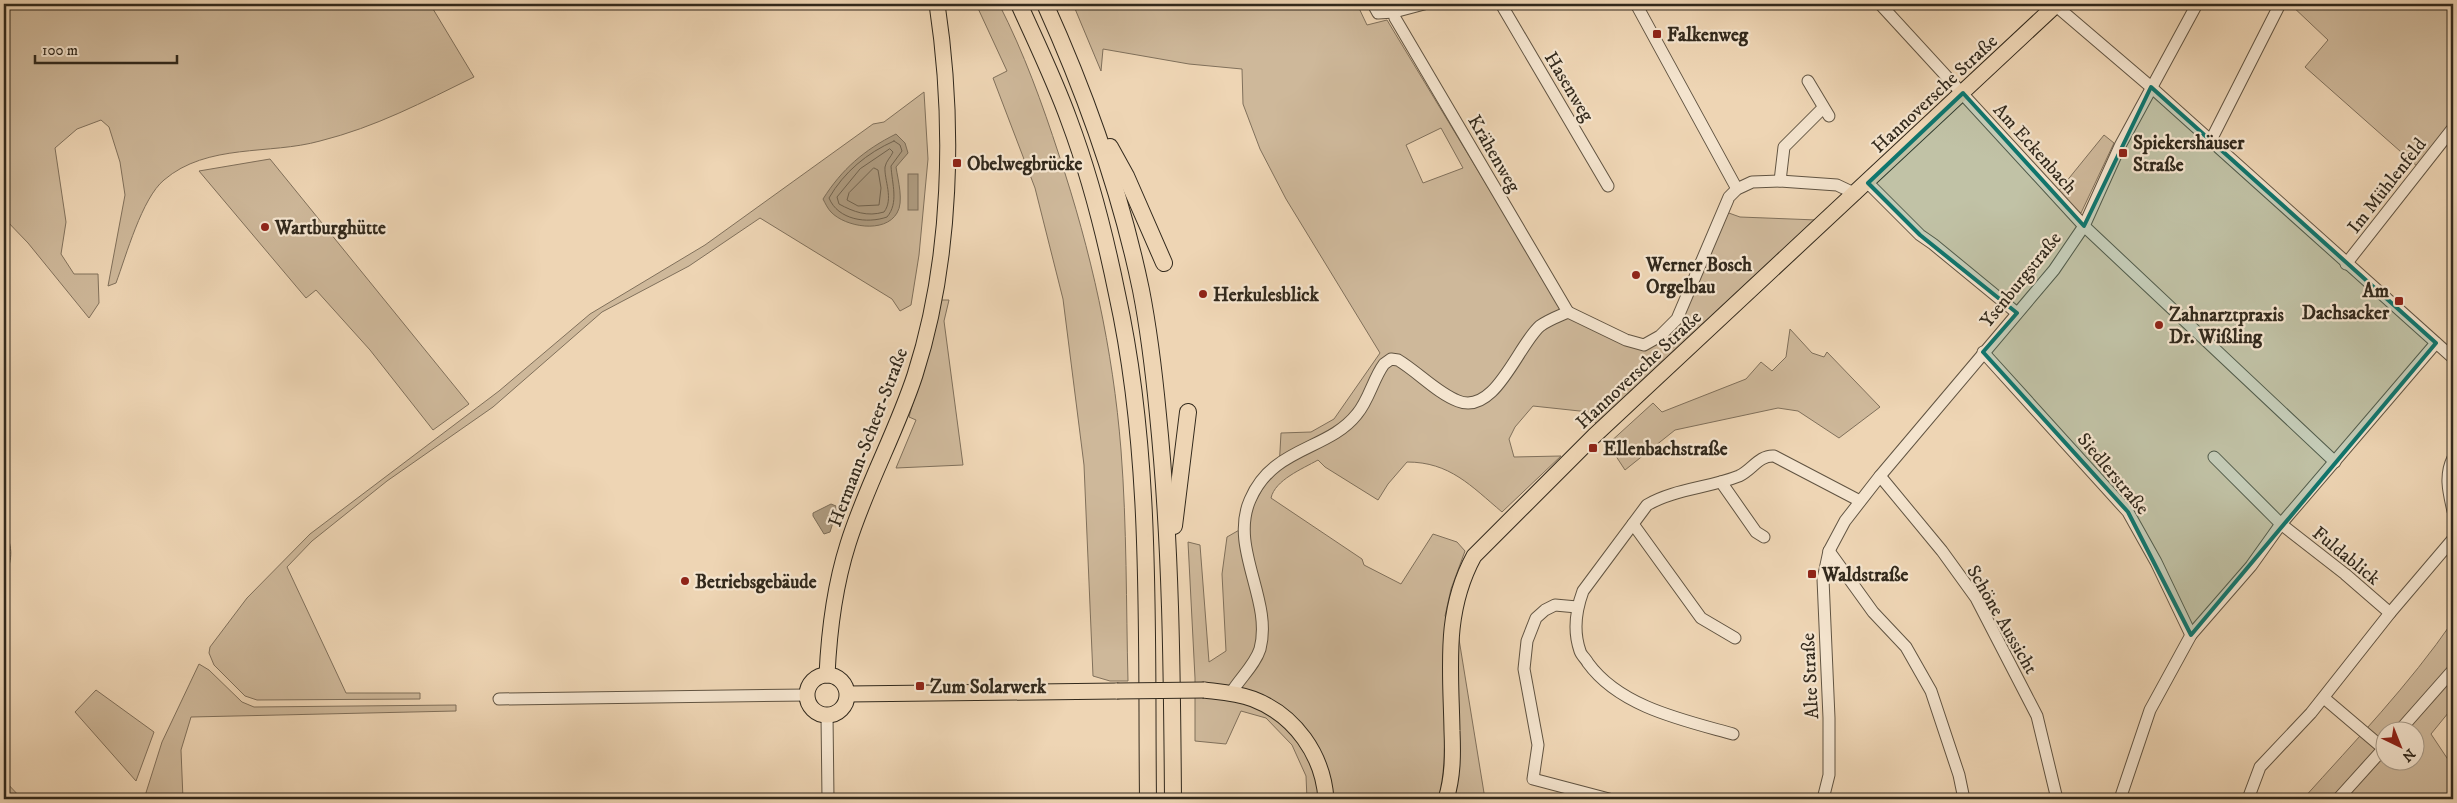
<svg xmlns="http://www.w3.org/2000/svg" width="2457" height="803" viewBox="0 0 2457 803" font-family="'IM FELL DW Pica',serif">
	<style>
		.green { fill: #ceb89a; stroke: #80705b; fill-rule: evenodd }
		.water { fill: #ae9b80; stroke: #7c6d58 }
		.lines { fill: none; stroke-linecap: round; stroke-linejoin: round }
		.shore { stroke: #70624e; stroke-width: 1 }
		.minor-casing { stroke: #615442; stroke-width: 13 }
		.major-casing { stroke: #32291c; stroke-width: 17 }
		.highway-casing { stroke: #32291c; stroke-width: 18 }
		.minor { stroke: #f4e4ce; stroke-width: 11 }
		.major { stroke: #eed5b4; stroke-width: 15 }
		.highway { stroke: #eed5b4; stroke-width: 16 }
		.major-bridge-casing { stroke: #32291c; stroke-width: 17; stroke-linecap: butt }
		.major-bridge { stroke: #eed5b4; stroke-width: 15 }
		.marked { fill: #0f766e; fill-opacity: 0.2; stroke: #0f766e; stroke-width: 4; stroke-linejoin: round }
		.poi-dot { fill: #8f2418; stroke: #f4e4ce; stroke-width: 2 }
		.labels { text-anchor: middle; stroke-width: 4.5; stroke-linejoin: round; paint-order: stroke }
		.poi-label { font-size: 19px; font-weight: bold; fill: #32291c; stroke: #f4e4ce; text-anchor: start }
		.street-label { font-size: 19px; fill: #32291c; stroke: #f4e4ce }
	</style>
	<rect width="100%" height="100%" fill="#eed5b4"/>
	<filter id="stains"><feTurbulence type="fractalNoise" baseFrequency=".004" numOctaves="4"/><feColorMatrix values="0 0 0 0 .2 0 0 0 0 .09 0 0 0 0 .02 0 0 0 .5 -.17"/></filter>
	<radialGradient id="worn" r=".72"><stop offset=".6" stop-color="#630" stop-opacity="0"/><stop offset="1" stop-color="#630" stop-opacity=".3"/></radialGradient>
	<g class="green">
		<path d="M 4,4 L 430,4 L 474,77 C 423,102 376,127 320,141 C 270,155 207,143 164,180 C 142,198 126,256 116,283 L 108,286 L 125,195 L 120,162 L 109,127 L 101,120 L 77,129 L 55,148 L 66,222 L 61,254 L 74,274 L 98,274 L 99,303 L 89,318 L 28,243 L 4,218 Z"/>
		<path d="M 976,4 L 999,4 C 1024,53 1042,103 1059,155 C 1091,251 1113,349 1121,450 C 1127,527 1126,604 1128,681 L 1110,681 L 1093,676 L 1084,465 L 1063,299 L 1035,188 L 993,78 L 1007,71 Z"/>
		<path d="M 1073,4 L 1357,4 L 1367,25 L 1387,20 L 1556,300 L 1623,344 L 1661,341 L 1726,212 L 1740,217 L 1817,220 L 1596,424 L 1589,412 L 1533,406 L 1515,427 L 1509,439 L 1514,457 L 1561,456 L 1502,512 C 1471,486 1450,462 1407,462 L 1388,484 L 1378,500 L 1325,467 L 1318,460 C 1302,469 1275,480 1271,498 L 1362,559 L 1364,565 L 1401,584 L 1433,534 L 1457,542 L 1465,551 L 1451,589 L 1445,616 L 1458,633 L 1485,799 L 1307,799 L 1306,776 L 1292,745 L 1266,718 L 1241,711 L 1226,744 L 1195,741 L 1195,678 L 1188,542 L 1200,545 L 1209,662 L 1226,651 L 1222,574 L 1227,537 L 1248,525 L 1254,504 L 1264,486 L 1279,469 L 1281,433 L 1311,432 L 1334,419 L 1380,353 L 1286,199 L 1260,149 L 1243,104 L 1242,69 L 1189,64 L 1103,49 L 1101,71 ZM 1441,128 L 1463,168 L 1423,183 L 1406,145 Z"/>
		<polygon points="2290,4 2453,4 2453,122 2418,167 2305,67 2328,40"/>
		<polygon points="924,92 928,159 919,255 911,305 900,311 892,299 760,218 689,266 602,312 493,407 387,481 312,541 287,567 346,693 420,693 420,699 257,700 245,696 214,665 209,653 210,647 247,598 310,534 499,391 590,314 705,245 873,124 884,122"/>
		<polygon points="2104,135 2114,143 2081,213 2073,209 2057,193"/>
		<polygon points="270,159 469,404 433,430 370,350 316,290 306,298 199,171"/>
		<polygon points="941,300 949,300 944,321 963,465 896,468 916,420 909,417"/>
		<polygon points="1790,329 1812,353 1824,357 1827,352 1880,407 1839,438 1798,411 1778,408 1675,430 1625,470 1608,444 1653,403 1662,412 1746,379 1761,362 1772,371 1786,357"/>
		<path d="M 4,530 C 14,547 12,562 4,579 Z"/>
		<path d="M 2453,621 L 2453,707 L 2431,734 L 2453,767 L 2453,799 L 2303,799 C 2355,741 2409,685 2453,621 ZM 2384,730 L 2414,730 L 2414,760 L 2384,760 Z"/>
		<polygon points="199,664 209,670 242,702 254,707 456,705 456,711 191,717 181,750 183,799 144,799 162,742"/>
		<polygon points="96,690 154,732 136,781 75,712"/>
		<polygon points="4,780 22,799 4,799"/>
	</g>
	<g class="water">
		<path d="M 896,134 L 905,143 L 908,153 L 896,167 C 898,180 904,202 897,213 C 885,234 845,227 831,212 C 828,209 825,203 823,199 C 842,169 864,150 896,134 Z"/>
		<rect x="908" y="174" width="10" height="36"/>
		<polygon points="831,504 836,506 836,513 830,532 824,534 813,516 813,513"/>
	</g>
	<g class="lines">
		<g class="shore">
			<path d="M 894,141 L 900,145 L 902,151 L 891,166 C 892,184 899,203 887,217 C 867,224 838,220 829,198 C 844,172 867,153 894,141 Z"/>
			<path d="M 890,149 L 893,152 C 891,157 886,161 885,167 C 884,180 894,199 884,212 C 867,217 854,212 839,204 L 837,197 L 860,169 Z"/>
			<polygon points="874,168 878,170 881,188 879,205 858,206 847,200 849,193"/>
		</g>
		<g class="minor-casing">
			<g id="minor">
				<polyline points="1373,4 1378,13 1394,12 1424,4"/>
				<polyline points="1501,4 1608,186"/>
				<polyline points="1636,4 1737,189"/>
				<polyline points="1880,4 2084,226 2335,462"/>
				<polyline points="2055,5 2151,87 2453,358"/>
				<polyline points="1394,12 1395,18 1568,312"/>
				<polyline points="1808,81 1829,116"/>
				<polyline points="2210,142 2280,4"/>
				<polyline points="1780,181 1784,147 1823,108"/>
				<polyline points="1868,183 1920,235 1933,244 2017,313"/>
				<polyline points="2346,264 2453,128"/>
				<polyline points="1983,352 2128,512 2156,562 2191,635"/>
				<polyline points="2214,457 2281,524 2345,574 2390,613"/>
				<path d="M 2453,458 C 2444,476 2449,493 2453,511"/>
				<polyline points="1880,476 1942,551 1976,598 2037,716 2057,799"/>
				<polyline points="1721,482 1756,532 1764,537"/>
				<polyline points="1633,524 1701,618 1735,638"/>
				<polyline points="1829,551 1873,612 1906,647 1931,691 1959,775 1964,799"/>
				<polyline points="1577,607 1555,605 1545,610 1536,618 1527,641 1524,669 1538,745 1533,779 1609,799"/>
				<path d="M 1231,693 C 1240,678 1255,665 1260,649 C 1273,600 1229,548 1250,500 C 1273,446 1328,451 1357,414 C 1369,400 1373,379 1384,364 L 1391,359 L 1398,360 C 1418,372 1437,393 1458,401 C 1495,416 1518,345 1540,326 C 1548,320 1559,316 1568,312 L 1626,340 L 1644,345 L 1660,336 L 1677,319 L 1729,197 L 1737,189 L 1752,182 L 1780,181 L 1837,185 L 1856,194"/>
				<polyline points="2324,698 2384,749"/>
				<polyline points="499,699 808,695"/>
				<polyline points="827,715 828,799"/>
				<polyline points="2400,730 2453,670"/>
				<path d="M 1733,734 C 1683,720 1620,707 1588,663 C 1586,659 1581,655 1580,651 C 1573,631 1576,610 1583,591 L 1647,505 C 1674,489 1709,488 1739,476 C 1752,470 1759,455 1774,456 L 1860,501"/>
				<polyline points="1823,799 1829,775 1829,718 1823,579 1829,551 1845,521 1880,476 2054,270 2084,226 2121,144 2197,4"/>
				<polyline points="2120,799 2150,710 2191,635 2251,566 2281,524 2436,343"/>
				<polyline points="2248,799 2260,767 2311,713 2390,613 2453,539"/>
				<polyline points="2338,799 2384,748"/>
			</g>
		</g>
		<g class="major-casing">
			<g id="major">
				<path d="M 827,675 C 829,632 835,585 848,544 C 866,486 896,433 915,375 C 952,260 955,123 937,4"/>
				<circle cx="827" cy="695" r="20"/>
				<path d="M 1204,690 C 1220,692 1237,693 1253,699 C 1295,715 1323,755 1326,799"/>
				<polyline points="848,694 1117,691"/>
				<path d="M 1446,799 C 1453,777 1453,754 1452,731 C 1451,669 1443,613 1474,556 L 1594,436 L 2057,4"/>
			</g>
		</g>
		<g class="highway-casing">
			<g id="highway">
				<path d="M 1019,4 C 1036,42 1055,81 1069,120 C 1090,176 1105,235 1117,294 C 1153,457 1146,633 1148,799"/>
				<path d="M 1045,4 C 1087,97 1120,189 1141,290 C 1149,331 1154,373 1158,415 C 1171,543 1172,671 1173,799"/>
				<polyline points="1110,147 1126,176 1164,263"/>
				<polyline points="1174,526 1188,412"/>
			</g>
		</g>
		<use href="#minor" class="minor"/>
		<use href="#major" class="major"/>
		<use href="#highway" class="highway"/>
		<g class="major-bridge-casing">
			<polyline id="major-bridge" points="1117,691 1204,690"/>
		</g>
		<use href="#major-bridge" class="major-bridge"/>
	</g>
	<path class="marked" d="M 2151,87 L 2436,343 L 2191,635 L 2128,512 L 1983,352 L 2017,313 L 1920,235 L 1868,183 L 1963,93 L 2084,226 Z"/>
	<g class="poi-dot">
		<rect x="1652" y="29" width="10" height="10" rx="2.5"/>
		<rect x="2118" y="148" width="10" height="10" rx="2.5"/>
		<rect x="952" y="158" width="10" height="10" rx="2.5"/>
		<circle cx="265" cy="227" r="5"/>
		<circle cx="1636" cy="275" r="5"/>
		<circle cx="1203" cy="294" r="5"/>
		<rect x="2394" y="296" width="10" height="10" rx="2.5"/>
		<circle cx="2159" cy="325" r="5"/>
		<rect x="1588" y="443" width="10" height="10" rx="2.5"/>
		<rect x="1807" y="569" width="10" height="10" rx="2.5"/>
		<circle cx="685" cy="581" r="5"/>
		<rect x="915" y="681" width="10" height="10" rx="2.5"/>
	</g>
	<g class="labels">
		<g class="poi-label">
			<text x="1667" y="41">Falkenweg</text>
			<text x="2133" y="149">Spiekershäuser<tspan x="2133" dy="22">Straße</tspan></text>
			<text x="967" y="170">Obelwegbrücke</text>
			<text x="275" y="234">Wartburghütte</text>
			<text x="1646" y="271">Werner Bosch<tspan x="1646" dy="22">Orgelbau</tspan></text>
			<text x="2389" y="297" text-anchor="end">Am<tspan x="2389" dy="22">Dachsacker</tspan></text>
			<text x="1213" y="301">Herkulesblick</text>
			<text x="2169" y="321">Zahnarztpraxis<tspan x="2169" dy="22">Dr. Wißling</tspan></text>
			<text x="1603" y="455">Ellenbachstraße</text>
			<text x="1822" y="581">Waldstraße</text>
			<text x="695" y="588">Betriebsgebäude</text>
			<text x="930" y="693">Zum Solarwerk</text>
		</g>
		<g class="street-label">
			<text transform="translate(1570 86) rotate(59)" y="7">Hasenweg</text>
			<text transform="translate(1934 93) rotate(-43)" y="7">Hannoversche Straße</text>
			<text transform="translate(2036 148) rotate(48)" y="7">Am Eckenbach</text>
			<text transform="translate(1495 153) rotate(60)" y="7">Krähenweg</text>
			<text transform="translate(2386 185) rotate(-52)" y="7">Im Mühlenfeld</text>
			<text transform="translate(2020 279) rotate(-51)" y="7">Ysenburgstraße</text>
			<text transform="translate(1638 369) rotate(-43)" y="7">Hannoversche Straße</text>
			<text transform="translate(867 437) rotate(-69)" y="7">Hermann-Scheer-Straße</text>
			<text transform="translate(2114 473) rotate(50)" y="7">Siedlerstraße</text>
			<text transform="translate(2347 555) rotate(39)" y="7">Fuldablick</text>
			<text transform="translate(2003 619) rotate(60)" y="7">Schöne Aussicht</text>
			<text transform="translate(1809 676) rotate(-93)" y="7">Alte Straße</text>
		</g>
	</g>
	<rect width="2457" height="803" fill="none" stroke="#eed5b4" stroke-width="20"/>
	<rect x="5" y="5" width="2447" height="793" fill="none" stroke="#32291c" stroke-width="2.5"/>
	<rect x="10" y="10" width="2437" height="783" fill="none" stroke="#32291c"/>
	<g transform="translate(2400 746) rotate(137)"><circle r="24" fill="#f4e4ce" stroke="#a69987"/>
	<path d="M0-4L9 19L0 12L-9 19Z" fill="#8f2418"/>
	<text y="-8" font-size="14" font-weight="bold" text-anchor="middle" fill="#32291c">N</text>
	</g>
	<path d="M35 55v8h142v-8" fill="none" stroke="#32291c" stroke-width="2.5"/>
	<text x="42" y="55" font-size="15" fill="#32291c" stroke="#f4e4ce" stroke-width="4" paint-order="stroke">100 m</text>
	<rect width="100%" height="100%" filter="url(#stains)"/>
	<rect width="100%" height="100%" fill="url(#worn)"/>
</svg>
